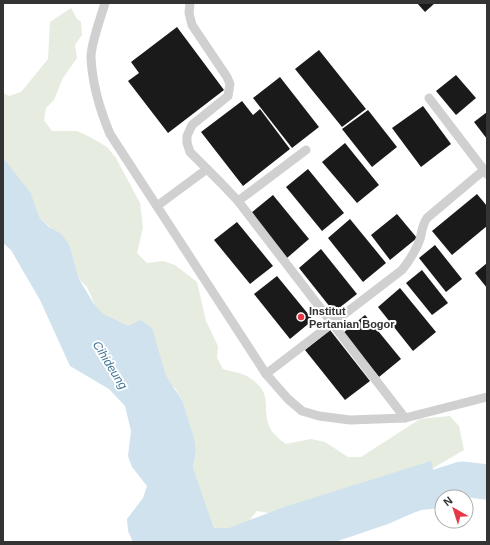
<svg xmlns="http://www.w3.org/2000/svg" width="490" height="545" viewBox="0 0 490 545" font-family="Arial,sans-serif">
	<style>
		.green { fill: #e6ecdf }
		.water { fill: #cfe2ee }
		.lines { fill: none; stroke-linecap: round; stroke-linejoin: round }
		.river { stroke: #cfe2ee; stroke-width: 35 }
		.building { fill: #1a1a1a }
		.lane { stroke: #d0d0d0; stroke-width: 9 }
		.poi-dot { fill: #e63946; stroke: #fff; stroke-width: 1.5 }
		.labels { text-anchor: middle; stroke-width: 4; stroke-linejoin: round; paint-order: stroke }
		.poi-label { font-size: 11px; font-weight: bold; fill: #333; stroke: #fff; text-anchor: start }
		.water-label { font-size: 12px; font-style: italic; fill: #3f7597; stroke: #fff }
	</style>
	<rect width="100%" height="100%" fill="#fff"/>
	<path class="green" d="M 71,8 L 77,19 L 81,22 L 82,35 L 75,45 L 77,58 L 63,78 L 54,100 L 46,108 L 44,120 L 52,131 L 77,131 L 90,137 L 107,147 L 116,158 L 140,203 L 143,228 L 137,253 L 147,263 L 163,261 L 175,265 L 197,282 L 206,321 L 218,346 L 217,358 L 223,369 C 232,372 244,373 250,378 C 272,393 263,403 268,423 C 270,432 279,439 286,444 L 311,439 L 325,442 L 348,457 L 361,457 L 420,419 L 450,416 L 459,426 L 464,450 L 423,474 L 281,508 L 269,513 L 257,511 L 237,535 L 204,523 L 193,511 L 190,499 L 192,475 L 196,451 L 182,400 L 175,388 L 157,376 L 120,338 L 95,316 L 94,303 L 87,287 L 79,279 L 69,244 L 40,218 L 35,205 L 3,158 L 3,93 L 9,96 L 21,92 L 48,59 L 50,22 Z"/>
	<polygon class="water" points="3,158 30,192 40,218 49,227 60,233 69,244 79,279 94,304 103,314 128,326 141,320 152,328 166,376 182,400 194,438 196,451 192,475 180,496 179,508 204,523 216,528 229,528 281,508 431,461 442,508 420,510 388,524 335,542 133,542 128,531 127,519 143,498 147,486 132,467 128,456 131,431 125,406 109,389 70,366 40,300 11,250 3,243"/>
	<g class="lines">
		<g class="river">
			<polyline points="163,448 173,464 200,542"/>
			<polyline points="392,501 462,479 487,482"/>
		</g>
	</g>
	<g class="building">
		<polygon points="417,3 435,3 425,12"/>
		<polygon points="177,27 224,90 168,133 128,81 139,73 131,62"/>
		<polygon points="319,50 366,109 342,127 295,69"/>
		<polygon points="456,75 476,98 456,115 436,91"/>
		<polygon points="280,77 319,127 292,148 253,98"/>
		<polygon points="242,101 253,115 260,109 290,149 243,186 201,132"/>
		<polygon points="423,106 451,144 421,167 392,128"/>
		<polygon points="368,110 397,147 372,167 342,129"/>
		<polygon points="487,112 487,139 474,122"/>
		<polygon points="345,143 379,185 357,203 322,162"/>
		<polygon points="308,169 344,213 322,231 286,187"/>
		<polygon points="477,194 487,206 487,226 452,255 432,231"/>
		<polygon points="273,195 309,239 287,258 251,213"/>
		<polygon points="397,214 417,238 390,260 371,235"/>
		<polygon points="350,219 386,263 363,282 328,238"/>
		<polygon points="237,222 273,266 250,284 214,240"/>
		<polygon points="435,245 462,279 446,292 419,258"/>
		<polygon points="321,249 357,294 334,312 299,268"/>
		<polygon points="487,263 487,288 475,273"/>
		<polygon points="422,270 448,303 432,315 406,283"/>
		<polygon points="277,276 313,320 290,339 254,294"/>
		<polygon points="400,288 436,332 413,351 378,307"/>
		<polygon points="365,315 401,359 379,377 343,333"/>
		<polygon points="330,330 370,381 345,400 305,350"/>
	</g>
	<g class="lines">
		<g class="lane">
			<path d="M 105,3 C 101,17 91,43 91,57 C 92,83 100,110 110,134 L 266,374 L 288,399 L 302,411 L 319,416 L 350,420 L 405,418 L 487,397"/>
			<polyline points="190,3 189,13 192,25 227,77 230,84 228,96 192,125 187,136 187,143 190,152 221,183 238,201 306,150"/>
			<polyline points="429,98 487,174"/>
			<polyline points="238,201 405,418"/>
			<polyline points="157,206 207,169"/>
			<path d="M 266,374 L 402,270 C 409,261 416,251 420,239 C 422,232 422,225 427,218 L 484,170"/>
		</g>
	</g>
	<circle class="poi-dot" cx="301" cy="317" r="4"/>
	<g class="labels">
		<g class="poi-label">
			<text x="309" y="315">Institut<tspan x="309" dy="13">Pertanian Bogor</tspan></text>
		</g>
		<g class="water-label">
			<text transform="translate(110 365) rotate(58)" y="4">Cihideung</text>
		</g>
	</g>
	<rect width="490" height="545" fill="none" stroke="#333333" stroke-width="8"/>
	<g transform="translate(454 509) rotate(321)"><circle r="19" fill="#ffffff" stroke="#adadad"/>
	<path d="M0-3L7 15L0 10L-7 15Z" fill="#e63946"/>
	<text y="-6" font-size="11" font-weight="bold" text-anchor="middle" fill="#333333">N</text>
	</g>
</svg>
